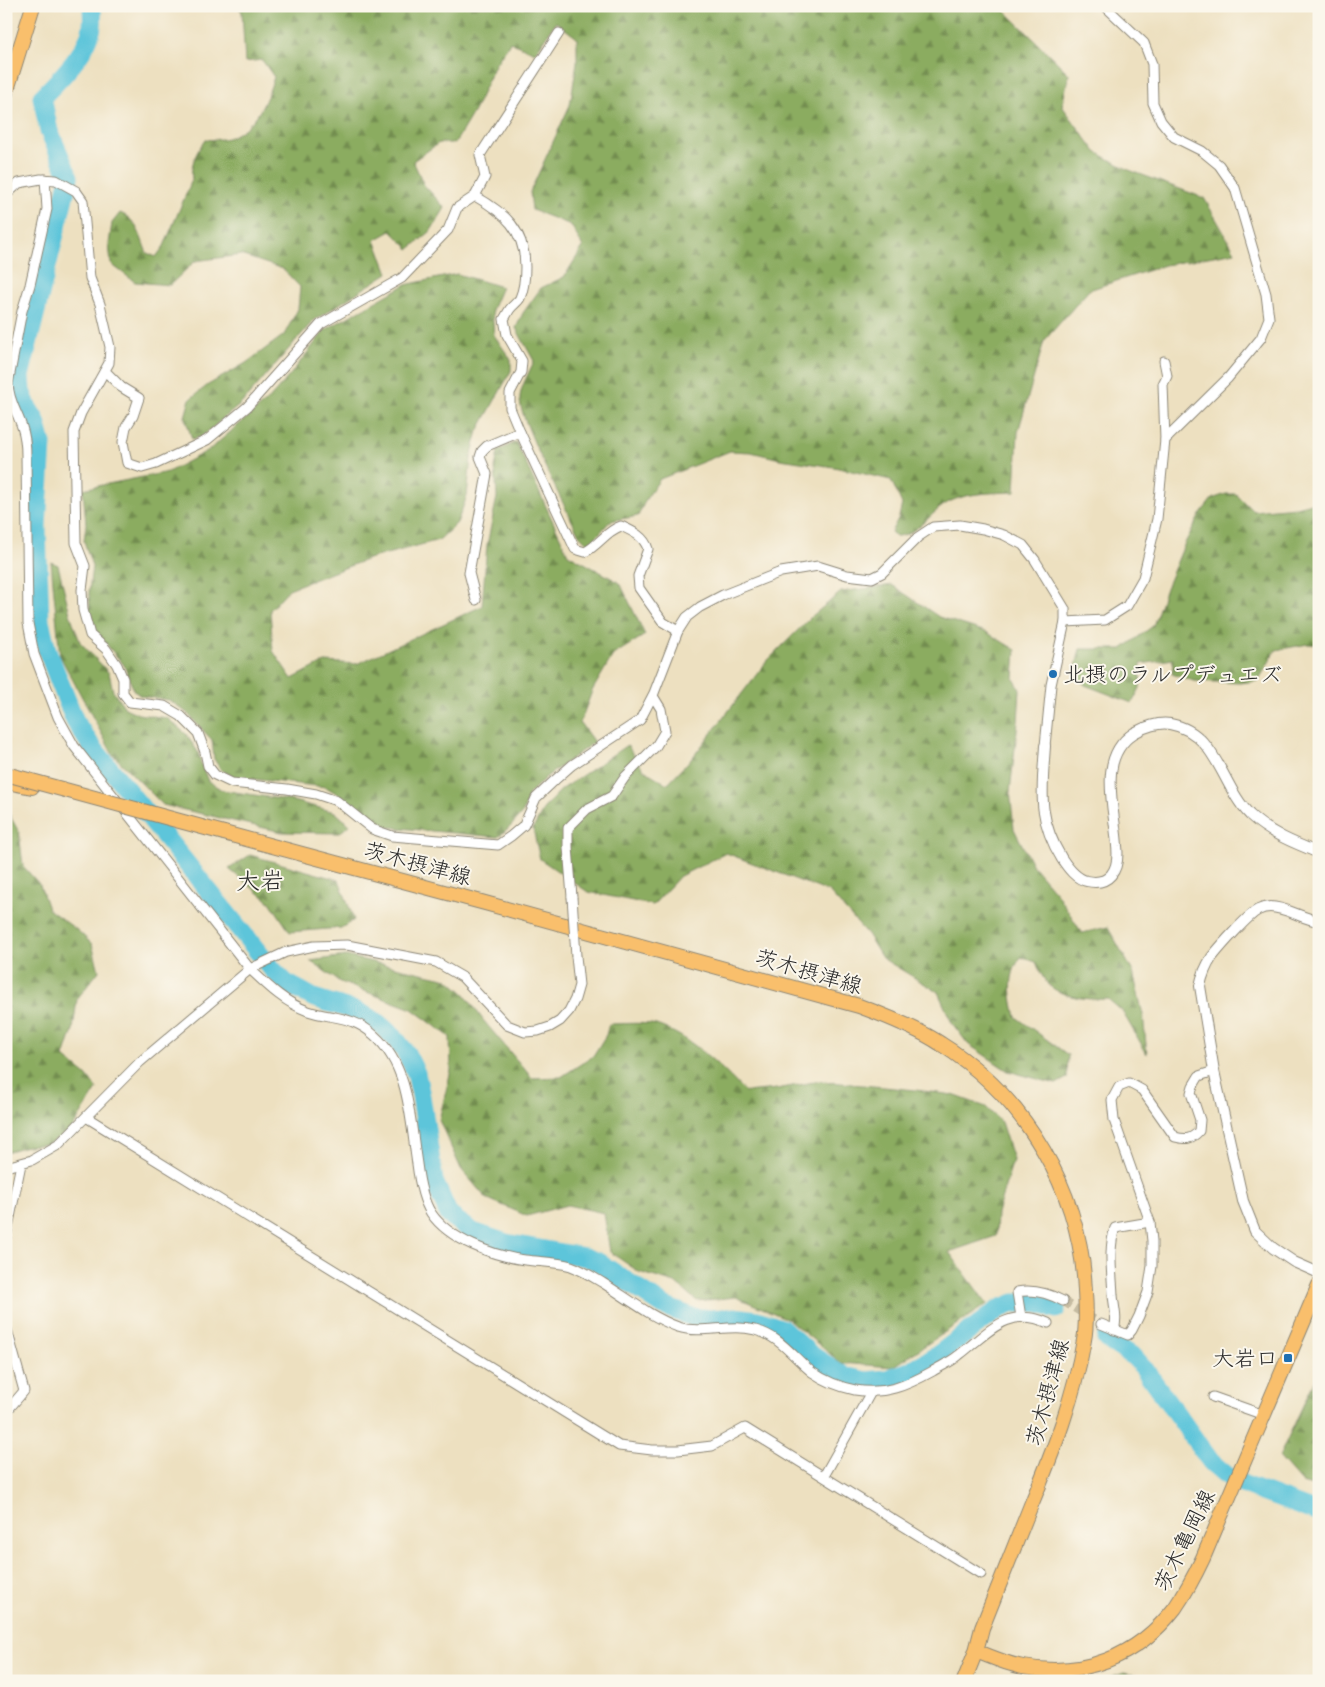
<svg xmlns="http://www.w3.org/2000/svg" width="1325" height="1687" viewBox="0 0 1325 1687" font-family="'Indie Flower','Klee One',sans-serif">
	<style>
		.forest { fill: url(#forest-firs); stroke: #5b6c46 }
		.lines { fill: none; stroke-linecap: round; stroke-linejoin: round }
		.river { stroke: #5dc5da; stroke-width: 19 }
		.minor-tunnel { stroke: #c6bca2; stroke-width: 9; stroke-dasharray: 9 4.5; stroke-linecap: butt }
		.minor-casing { stroke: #8c8676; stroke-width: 11 }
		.tertiary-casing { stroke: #8c8676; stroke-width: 12 }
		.primary-casing { stroke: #8c8676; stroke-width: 16 }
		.minor { stroke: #fff; stroke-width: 9 }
		.tertiary { stroke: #fff; stroke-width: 10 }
		.primary { stroke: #f9bf6c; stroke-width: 14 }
		.minor-bridge-casing { stroke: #8c8676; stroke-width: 11; stroke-linecap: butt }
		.primary-bridge-casing { stroke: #8c8676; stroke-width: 16; stroke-linecap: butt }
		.minor-bridge { stroke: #fff; stroke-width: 9 }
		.primary-bridge { stroke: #f9bf6c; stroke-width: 14 }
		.poi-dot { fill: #1f6fb2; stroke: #fbf7ec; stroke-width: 2 }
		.labels { text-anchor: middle; stroke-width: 4; stroke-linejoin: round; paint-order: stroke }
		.poi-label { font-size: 22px; fill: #2b2b2b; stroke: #fbf7ec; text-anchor: start }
		.street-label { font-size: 22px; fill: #2b2b2b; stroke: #fbf7ec }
		.neighbourhood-label { font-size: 24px; fill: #2b2b2b; stroke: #fbf7ec }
	</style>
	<defs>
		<pattern id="forest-firs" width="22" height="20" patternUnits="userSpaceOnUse" patternTransform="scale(1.25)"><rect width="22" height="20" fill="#8bac60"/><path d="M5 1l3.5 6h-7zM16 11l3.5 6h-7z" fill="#728c4f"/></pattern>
	</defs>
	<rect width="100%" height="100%" fill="#fbf7ec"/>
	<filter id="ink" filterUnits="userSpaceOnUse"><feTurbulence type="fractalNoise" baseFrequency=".02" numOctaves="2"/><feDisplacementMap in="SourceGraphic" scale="10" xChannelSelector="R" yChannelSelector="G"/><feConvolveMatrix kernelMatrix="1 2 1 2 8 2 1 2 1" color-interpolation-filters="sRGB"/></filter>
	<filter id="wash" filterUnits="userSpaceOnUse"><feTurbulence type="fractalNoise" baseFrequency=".0096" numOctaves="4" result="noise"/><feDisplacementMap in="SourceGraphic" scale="20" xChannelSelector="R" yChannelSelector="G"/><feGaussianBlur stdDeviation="1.12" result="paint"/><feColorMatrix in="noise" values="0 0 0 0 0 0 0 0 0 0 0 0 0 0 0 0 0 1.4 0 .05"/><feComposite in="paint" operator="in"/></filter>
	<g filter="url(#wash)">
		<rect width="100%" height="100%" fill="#ede0c0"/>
		<g class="forest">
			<path d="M 238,6 L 1000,6 L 1069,74 L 1062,106 L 1096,152 L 1129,170 L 1204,198 L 1235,252 L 1165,265 L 1089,290 L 1044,341 L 1018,432 L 1015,492 C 993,493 963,492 944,505 C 928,516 915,536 896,536 L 891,532 L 899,517 L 902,504 L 891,480 L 834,467 L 780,459 L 751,452 L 730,451 L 660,479 L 646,499 L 638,516 L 610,521 L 593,541 L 587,543 L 579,535 C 568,512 517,416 520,397 C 521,386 529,373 534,361 L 516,328 L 523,313 L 541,288 L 564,277 L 583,247 L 571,225 L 532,210 L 530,192 L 570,105 L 577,62 L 577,38 L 556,22 L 535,53 L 510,42 L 495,65 L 474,111 L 455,143 L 439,143 L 413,161 L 424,185 L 445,208 L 430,232 L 409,249 L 391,231 L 375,240 L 388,273 L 313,321 L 242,403 L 201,437 L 192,439 L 185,417 L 190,399 L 208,385 L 246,363 L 284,335 L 298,309 L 300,287 L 283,269 L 241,255 L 195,261 L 170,285 L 135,282 L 111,264 L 109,244 L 112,223 L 120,213 C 138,220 140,237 147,253 L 156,257 L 164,246 L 192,180 C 190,164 196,153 205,140 C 212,139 221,140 228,138 C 257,126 265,104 274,77 L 262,60 L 245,62 L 242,12 Z"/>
			<polygon points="457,274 502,287 492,310 494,335 511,360 511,371 478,431 471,457 467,496 457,523 439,540 368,559 289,589 270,610 273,651 292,679 325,662 357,664 482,606 487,545 497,497 495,468 498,451 516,442 568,554 620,583 645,635 613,655 592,691 580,723 594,742 546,777 529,794 523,812 511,826 498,837 377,826 361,814 346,799 326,787 234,777 221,770 214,759 212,740 186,712 169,700 141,696 134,691 124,665 96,632 90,611 89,592 92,566 84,541 86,524 83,489 168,472 209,450 269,399 290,375 325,330 405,285"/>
			<polygon points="1226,494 1236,494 1253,511 1296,507 1319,501 1319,645 1308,644 1276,650 1258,681 1239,683 1194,681 1172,674 1173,659 1141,664 1140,688 1132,703 1085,685 1074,675 1080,649 1122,649 1153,626 1166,588 1185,543 1201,513 1212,499"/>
			<polygon points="51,562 58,565 70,614 80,642 109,673 113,691 125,708 138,714 167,718 186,734 198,752 201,764 208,781 222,790 293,801 335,812 350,825 339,833 282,832 163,805 113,755 60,656"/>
			<path d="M 892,585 L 939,617 L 986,632 L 1016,650 L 1014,679 L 1020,689 L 1018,722 L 1010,791 L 1014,829 L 1033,866 L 1057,894 L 1082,933 L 1108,927 L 1133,972 L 1143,1015 L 1147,1054 L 1122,1011 L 1108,999 C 1090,1000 1060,998 1047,983 C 1042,977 1039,969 1036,962 L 1021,957 C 1007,976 1011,995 1016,1017 L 1068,1055 L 1067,1078 L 1056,1084 L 1008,1071 L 968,1044 L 952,1023 L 938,992 L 882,958 L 867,934 L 829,892 L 726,853 L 680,876 L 653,905 L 588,892 L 540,859 L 533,829 L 544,808 L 561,790 L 627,745 L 644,770 L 667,784 L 693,757 L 767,661 L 811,617 L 841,592 Z"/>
			<polygon points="6,809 19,832 23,866 40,885 48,909 77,930 92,944 99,971 77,999 73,1030 64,1057 86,1075 97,1089 71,1130 48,1144 26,1146 6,1152"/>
			<polygon points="250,855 339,880 354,920 341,928 290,932 270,902 229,869"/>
			<path d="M 346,956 L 448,979 L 465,994 L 483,1020 L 532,1078 L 561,1077 L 593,1056 L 606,1035 L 609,1024 C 621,1024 645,1022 656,1025 C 692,1037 719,1065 745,1092 L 777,1089 L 819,1081 L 916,1090 L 953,1095 L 986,1107 L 1001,1122 L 1013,1160 L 997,1213 L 996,1236 L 949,1252 L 987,1304 L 893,1367 L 841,1363 L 788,1319 L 736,1297 L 697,1301 L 675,1283 L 639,1272 L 610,1252 L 604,1213 L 567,1205 L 527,1216 L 486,1198 L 461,1169 L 439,1120 L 451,1070 L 450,1037 L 412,1009 L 340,982 L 310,961 Z"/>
			<polygon points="1319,1371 1319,1488 1302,1483 1279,1457"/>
			<polygon points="1124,1673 1143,1678 1144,1681 1102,1681"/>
		</g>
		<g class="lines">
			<g class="river">
				<path d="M 92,6 C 92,13 93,20 92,26 C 89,51 59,80 42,97 L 49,131 L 69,177 L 20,376 L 21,391 L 28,408 L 36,421 L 42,444 L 37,527 L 40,621 L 47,650 L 75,721 L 90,744 L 271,968 L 286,983 L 301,991 L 314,998 L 359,1012 L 377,1022 L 394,1037 L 406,1053 L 416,1073 L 421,1096 L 434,1181 L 449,1215 L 473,1232 L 506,1243 L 585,1257 L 598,1262 L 664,1306 L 692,1317 L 711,1319 L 734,1317 L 757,1320 L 783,1329 L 810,1354 L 844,1376 L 866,1381 L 887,1379 L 907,1372 L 936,1356 L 999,1309 L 1014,1303 L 1036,1303 L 1056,1309"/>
				<polyline points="1106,1339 1134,1357 1143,1367 1211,1462 1226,1475 1246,1486 1319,1513"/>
			</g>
		</g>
	</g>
	<g filter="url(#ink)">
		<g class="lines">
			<polyline class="minor-tunnel" points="1063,1301 1101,1324"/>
			<g class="minor-casing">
				<g id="minor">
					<path d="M 45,179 L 47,209 L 30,285 L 22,311 L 8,384 C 9,402 17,411 22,427 C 25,436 26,446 26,455 L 28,623 L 34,654 L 58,717 L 74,746 L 250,969 C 267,985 285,1003 308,1011 C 332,1019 352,1015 374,1035 C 410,1067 410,1120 417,1164 C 419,1180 422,1199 431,1213 C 449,1240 494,1256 525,1260 C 540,1262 557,1262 571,1266 C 582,1270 593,1277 603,1283 C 627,1298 651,1317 678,1327 C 703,1335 729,1323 755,1330 C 780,1336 793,1357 812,1372 C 825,1381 840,1387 855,1390 C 885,1395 906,1386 933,1371 C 941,1366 951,1362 959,1355 C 988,1333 1008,1305 1048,1323"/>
					<polyline points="6,195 19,183 41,179 56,180 76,191 83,201 90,278 100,304 110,347 109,363 81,413 74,432 76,543 85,566 82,590 83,610 90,635 106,649 117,665 123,679 123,693 130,702 164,706 181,716 198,733 205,752 208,766 215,775 232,783 287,789 316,794 337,801 372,829 392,836 498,845 511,836 524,825 536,798 555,780 572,765 640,720 654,693 678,631 687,617 700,607 723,595 781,572 818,566 847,575 872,578 882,573 918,537 933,527 960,525 983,529 1004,535 1023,545 1035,560 1065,609 1065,622 1051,685 1045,746"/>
					<path d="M 475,196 C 505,213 525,230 525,267 C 525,277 524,289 520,298 C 518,302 513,305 510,309 C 508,312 506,316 504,319 L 507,335 L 522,361 L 521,372 L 510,393 L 510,408 L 520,432 L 575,549 L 585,552 C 599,545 606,531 621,526 C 632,531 644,536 648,549 L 638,576 L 639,588 L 663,622 L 678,631"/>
					<polyline points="1164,361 1167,376 1163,384 1165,440"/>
					<polyline points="105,371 121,387 139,398 133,416 126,427 123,442 127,463 142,468 156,464 207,440 247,407 321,324 402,278 448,230 457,208 475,196 485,177 480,155 559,33"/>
					<polyline points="476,600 469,573 487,474 480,457 482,451 487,446 520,432"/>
					<polyline points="1065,622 1105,620 1127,606 1143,578 1157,519 1165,440 1228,378 1261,338 1269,318 1266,294 1235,188 1219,165 1202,151 1174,137 1161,121 1153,103 1152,64 1144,43 1108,9 1107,6"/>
					<polyline points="572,897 568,847 568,828 587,809 612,796 625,777 656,746 665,731 661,709 653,696"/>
					<polyline points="86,1117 619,1446 652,1450 678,1450 712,1446 745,1428 981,1574"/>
					<polyline points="6,1167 32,1160 58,1145 140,1062 250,969 286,952 314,946 347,945 436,962 462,977 507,1025 525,1032 538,1031 550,1027 560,1021 569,1011 575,999 579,985 576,956"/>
					<polyline points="6,1237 21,1164"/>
					<path d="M 1021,1317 L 1017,1292 C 1033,1289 1050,1294 1063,1301"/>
					<path d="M 1101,1324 L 1128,1335 L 1132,1330 L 1139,1316 L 1148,1292 L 1152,1266 L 1152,1241 L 1150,1222 L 1114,1120 L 1112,1100 L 1119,1087 L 1129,1083 L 1142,1090 L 1175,1137 C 1186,1140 1192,1139 1199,1131 L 1200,1120 L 1191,1093 L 1193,1086 L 1199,1076 L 1214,1071"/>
					<polyline points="6,1326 24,1391 6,1412"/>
					<path d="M 1114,1330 C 1118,1318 1114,1308 1113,1295 C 1112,1273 1108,1249 1115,1228 L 1150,1222"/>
					<polyline points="1213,1397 1264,1415"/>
					<polyline points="824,1476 871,1392"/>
				</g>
			</g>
			<g class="tertiary-casing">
				<g id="tertiary">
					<path d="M 1045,746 C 1042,792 1037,818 1062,859 C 1068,868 1076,879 1087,881 C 1096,883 1105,882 1111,875 C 1118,867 1118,855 1117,846 C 1115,808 1096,758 1134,733 C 1144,727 1159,722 1170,724 C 1217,732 1221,786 1250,815 C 1269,833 1294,843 1319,853"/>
					<path d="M 1319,921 C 1302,919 1287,907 1270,907 C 1266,907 1262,908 1258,910 C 1248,915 1220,947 1212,957 C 1206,966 1202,976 1200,986 L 1214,1071 L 1243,1201 L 1255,1231 L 1273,1248 L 1294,1262 L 1319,1273"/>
				</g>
			</g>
			<g class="primary-casing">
				<g id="primary">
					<polyline points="6,93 33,6"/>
					<polyline points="6,782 32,787"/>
					<path d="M 224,833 L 485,903 L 859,1006 C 886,1016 917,1028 941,1044 C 1026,1097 1081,1192 1085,1291 C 1086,1307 1087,1325 1084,1340 C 1074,1398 1053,1452 1031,1505 C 1015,1546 998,1587 982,1628 L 976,1651 L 964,1681"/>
					<path d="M 976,1651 C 991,1657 1007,1664 1023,1667 C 1084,1678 1137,1657 1175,1608 C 1186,1592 1195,1575 1203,1558 L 1319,1285"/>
				</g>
			</g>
			<use href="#minor" class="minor"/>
			<use href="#tertiary" class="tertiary"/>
			<use href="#primary" class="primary"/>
			<g class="minor-bridge-casing">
				<polyline id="minor-bridge" points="572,897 576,956"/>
			</g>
			<g class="primary-bridge-casing">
				<polyline id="primary-bridge" points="6,774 224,833"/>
			</g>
			<use href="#minor-bridge" class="minor-bridge"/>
			<use href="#primary-bridge" class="primary-bridge"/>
		</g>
	</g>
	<g class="poi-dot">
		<circle cx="1053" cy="674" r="5"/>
		<rect x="1283" y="1353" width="10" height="10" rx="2.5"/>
	</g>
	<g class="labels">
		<g class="poi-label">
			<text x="1063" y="682">北摂のラルプデュエズ</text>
			<text x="1278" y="1366" text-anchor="end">大岩口</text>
		</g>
		<g class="street-label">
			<text transform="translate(418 863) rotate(15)" y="8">茨木摂津線</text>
			<text transform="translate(809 971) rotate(16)" y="8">茨木摂津線</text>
			<text transform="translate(1047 1392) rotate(-75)" y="8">茨木摂津線</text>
			<text transform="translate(1184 1540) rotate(-64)" y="8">茨木亀岡線</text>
		</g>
		<g class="neighbourhood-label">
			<text x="260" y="889">大岩</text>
		</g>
	</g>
	<rect width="1325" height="1687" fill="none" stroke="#fbf7ec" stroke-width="25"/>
</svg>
